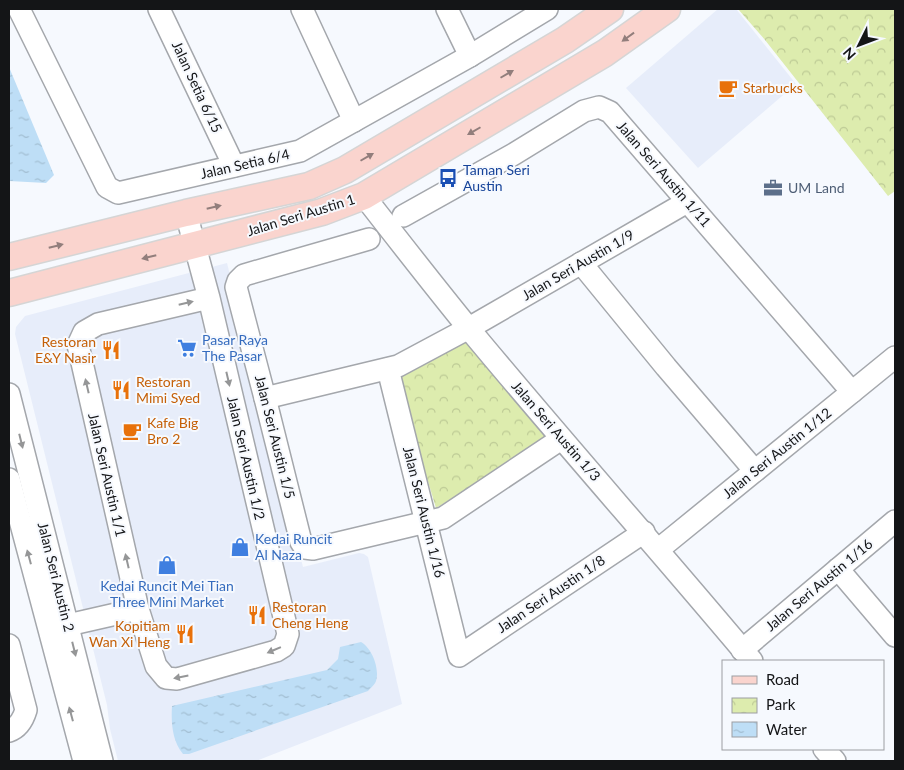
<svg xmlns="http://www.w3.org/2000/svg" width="904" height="770" viewBox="0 0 904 770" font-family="Lato,sans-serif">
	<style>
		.built { fill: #e7edfa }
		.park { fill: url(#park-crowns) }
		.water { fill: url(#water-ripples) }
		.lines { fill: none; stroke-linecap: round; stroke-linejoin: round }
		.minor-casing { stroke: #a4a7ac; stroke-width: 24 }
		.major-casing { stroke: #d5d5d5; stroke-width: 29 }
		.minor { stroke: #fff; stroke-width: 21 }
		.major { stroke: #fad4ce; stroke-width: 26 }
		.oneway { fill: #927e7c }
		.oneway2 { fill: #959697 }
		.labels { text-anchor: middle; stroke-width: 4; stroke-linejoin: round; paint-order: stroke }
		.street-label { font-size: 14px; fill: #141517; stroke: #f6f9fe }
		.food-label { font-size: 14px; fill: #c56008; stroke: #f6f9fe; text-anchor: start }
		.transit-label { font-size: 14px; fill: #164399; stroke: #f6f9fe; text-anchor: start }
		.service-label { font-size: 14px; fill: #4e5e75; stroke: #f6f9fe; text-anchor: start }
		.shop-label { font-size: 14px; fill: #366cbe; stroke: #f6f9fe; text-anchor: start }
	</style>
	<defs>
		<pattern id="park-crowns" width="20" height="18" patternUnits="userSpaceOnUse" patternTransform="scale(1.25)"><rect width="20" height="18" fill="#ddecae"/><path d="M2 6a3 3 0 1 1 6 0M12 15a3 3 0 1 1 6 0" fill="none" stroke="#bdca95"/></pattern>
		<pattern id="water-ripples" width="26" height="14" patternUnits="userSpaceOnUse" patternTransform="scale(1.25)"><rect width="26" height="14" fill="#bedef6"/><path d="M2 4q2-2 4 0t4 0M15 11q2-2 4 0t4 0" fill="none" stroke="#a2bed2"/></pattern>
	</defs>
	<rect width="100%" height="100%" fill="#f6f9fe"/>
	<g class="built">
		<polygon points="718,9 736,9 796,84 698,168 626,88"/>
		<polygon points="227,263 303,567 359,553 364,554 368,557 402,704 256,761 118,761 110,729 107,705 15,334 16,327 25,316"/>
	</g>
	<g class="park">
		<polygon points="738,9 895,9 895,191 888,196 765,40"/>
		<polygon points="467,341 550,438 436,508 397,379"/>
	</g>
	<g class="water">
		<polygon points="9,67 54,175 46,183 9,181"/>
		<path d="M 361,642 C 372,648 380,669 376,681 C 375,684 371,688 368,691 L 189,754 L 183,754 C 172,741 171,722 172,706 L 327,670 L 338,659 L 340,647 Z"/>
	</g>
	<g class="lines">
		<g class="minor-casing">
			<g id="minor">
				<polyline points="19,9 107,187 118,193 300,151 470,56 547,9"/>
				<polyline points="159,9 234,166"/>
				<polyline points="302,9 354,121"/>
				<polyline points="447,9 470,56"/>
				<path d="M 364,196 C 399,241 434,286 470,330 C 562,441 659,550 752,661"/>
				<polyline points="186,213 209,298 288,634 284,646 276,651 177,679 166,678 156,666 138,609 78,345 84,332 98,324 209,298"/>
				<polyline points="403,216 514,154 584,111 599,107 610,112 852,392"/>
				<polyline points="369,239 244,275 238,281 236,287 265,398 301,542 305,548 313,549 443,518 561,439"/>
				<polyline points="581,263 666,367 755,471"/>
				<polyline points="388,369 459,656 644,532"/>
				<polyline points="9,394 102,761"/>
				<polyline points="265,398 398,366 469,328 687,202"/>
				<polyline points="9,479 84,761"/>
				<polyline points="659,549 895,357"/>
				<polyline points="838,569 895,636"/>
				<polyline points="68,625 138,609"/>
				<path d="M 9,645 L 26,710 C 23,720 18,728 9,731"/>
				<polyline points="742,650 895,521"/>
				<polyline points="824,749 835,761"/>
			</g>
		</g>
		<g class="major-casing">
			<g id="major">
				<polyline points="9,257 186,213 309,186 345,170 565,40 610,9"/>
				<polyline points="9,293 322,212 364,196 605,53 667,9"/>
			</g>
		</g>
		<use href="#minor" class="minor"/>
		<use href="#major" class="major"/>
	</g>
	<defs><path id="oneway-solid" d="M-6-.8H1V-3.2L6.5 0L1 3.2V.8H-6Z" transform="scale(1.25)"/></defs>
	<g class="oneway">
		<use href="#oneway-solid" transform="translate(628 37) rotate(144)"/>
		<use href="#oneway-solid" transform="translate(507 74) rotate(-30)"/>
		<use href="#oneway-solid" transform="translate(474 131) rotate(150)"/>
		<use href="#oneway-solid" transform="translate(367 157) rotate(-30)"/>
		<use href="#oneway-solid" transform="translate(214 207) rotate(-13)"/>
		<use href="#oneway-solid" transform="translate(56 246) rotate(-14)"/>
		<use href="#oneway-solid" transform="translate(149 257) rotate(166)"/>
	</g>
	<g class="oneway2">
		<use href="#oneway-solid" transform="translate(186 303) rotate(-13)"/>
		<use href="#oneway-solid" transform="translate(228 379) rotate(77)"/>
		<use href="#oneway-solid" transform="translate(87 386) rotate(-103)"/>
		<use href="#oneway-solid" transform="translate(21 441) rotate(76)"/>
		<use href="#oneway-solid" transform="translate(29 557) rotate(-105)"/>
		<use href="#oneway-solid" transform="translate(127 561) rotate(-103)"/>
		<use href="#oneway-solid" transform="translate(74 649) rotate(76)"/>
		<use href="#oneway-solid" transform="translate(274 650) rotate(157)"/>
		<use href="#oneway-solid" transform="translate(181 677) rotate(169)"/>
		<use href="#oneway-solid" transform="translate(71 714) rotate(-105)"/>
	</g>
	<defs>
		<g id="cafe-bare" transform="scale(1.5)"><path d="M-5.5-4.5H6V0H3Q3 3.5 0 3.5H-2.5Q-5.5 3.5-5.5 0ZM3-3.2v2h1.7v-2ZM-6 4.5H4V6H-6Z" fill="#e8710a" stroke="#f6f9fe" stroke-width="2.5" paint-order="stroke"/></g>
		<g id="bus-bare" transform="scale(1.5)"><path d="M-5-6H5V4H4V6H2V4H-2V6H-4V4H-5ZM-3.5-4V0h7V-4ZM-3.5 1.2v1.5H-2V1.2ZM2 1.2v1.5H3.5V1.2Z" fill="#1a4fb4" stroke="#f6f9fe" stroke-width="2.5" paint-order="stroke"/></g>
		<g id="office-bare" transform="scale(1.5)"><path d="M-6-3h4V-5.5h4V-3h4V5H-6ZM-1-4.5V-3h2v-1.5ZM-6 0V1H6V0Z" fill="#5c6f8a" stroke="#f6f9fe" stroke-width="2.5" paint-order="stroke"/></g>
		<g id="supermarket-bare" transform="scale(1.5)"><path d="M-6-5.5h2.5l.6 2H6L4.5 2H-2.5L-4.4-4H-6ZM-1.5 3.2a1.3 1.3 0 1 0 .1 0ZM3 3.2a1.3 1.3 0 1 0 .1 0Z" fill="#3f7fe0" stroke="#f6f9fe" stroke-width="2.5" paint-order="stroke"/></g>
		<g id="restaurant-bare" transform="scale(1.5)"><path d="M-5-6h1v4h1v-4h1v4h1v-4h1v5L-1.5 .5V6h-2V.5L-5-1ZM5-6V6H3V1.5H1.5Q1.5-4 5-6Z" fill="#e8710a" stroke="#f6f9fe" stroke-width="2.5" paint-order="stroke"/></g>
		<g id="shop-bare" transform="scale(1.5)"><path d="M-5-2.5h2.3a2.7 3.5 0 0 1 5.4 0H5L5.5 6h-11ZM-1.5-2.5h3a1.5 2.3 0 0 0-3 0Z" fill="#3f7fe0" stroke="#f6f9fe" stroke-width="2.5" paint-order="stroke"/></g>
	</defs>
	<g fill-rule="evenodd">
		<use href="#cafe-bare" x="728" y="88"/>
		<use href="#bus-bare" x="448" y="178"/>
		<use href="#office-bare" x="773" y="188"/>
		<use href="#supermarket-bare" x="187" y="348"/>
		<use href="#restaurant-bare" x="111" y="350"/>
		<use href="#restaurant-bare" x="121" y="390"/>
		<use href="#cafe-bare" x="132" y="431"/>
		<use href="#shop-bare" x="240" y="547"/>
		<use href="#shop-bare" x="167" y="565"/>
		<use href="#restaurant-bare" x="257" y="615"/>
		<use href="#restaurant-bare" x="185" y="634"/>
	</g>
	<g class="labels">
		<g class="street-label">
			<text transform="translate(197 87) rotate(65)" y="5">Jalan Setia 6/15</text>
			<text transform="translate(245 164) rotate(-13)" y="5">Jalan Setia 6/4</text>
			<text transform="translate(664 174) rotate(49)" y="5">Jalan Seri Austin 1/11</text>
			<text transform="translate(301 215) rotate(-17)" y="5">Jalan Seri Austin 1</text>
			<text transform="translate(578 265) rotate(-30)" y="5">Jalan Seri Austin 1/9</text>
			<text transform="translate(556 431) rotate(49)" y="5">Jalan Seri Austin 1/3</text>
			<text transform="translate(275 437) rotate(76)" y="5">Jalan Seri Austin 1/5</text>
			<text transform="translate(777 453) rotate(-39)" y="5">Jalan Seri Austin 1/12</text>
			<text transform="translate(246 458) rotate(77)" y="5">Jalan Seri Austin 1/2</text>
			<text transform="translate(107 475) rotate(77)" y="5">Jalan Seri Austin 1/1</text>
			<text transform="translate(424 512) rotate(76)" y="5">Jalan Seri Austin 1/16</text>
			<text transform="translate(56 577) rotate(76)" y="5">Jalan Seri Austin 2</text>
			<text transform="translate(819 585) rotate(-40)" y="5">Jalan Seri Austin 1/16</text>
			<text transform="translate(551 594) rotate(-34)" y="5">Jalan Seri Austin 1/8</text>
		</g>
		<g class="food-label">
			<text x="743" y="93">Starbucks</text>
			<text x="96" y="347" text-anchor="end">Restoran<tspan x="96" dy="16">E&amp;Y Nasir</tspan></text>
			<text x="136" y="387">Restoran<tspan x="136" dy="16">Mimi Syed</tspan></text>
			<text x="147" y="428">Kafe Big<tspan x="147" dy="16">Bro 2</tspan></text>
			<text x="272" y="612">Restoran<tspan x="272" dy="16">Cheng Heng</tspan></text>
			<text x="170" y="631" text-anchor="end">Kopitiam<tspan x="170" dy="16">Wan Xi Heng</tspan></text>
		</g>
		<g class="transit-label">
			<text x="463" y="175">Taman Seri<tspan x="463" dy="16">Austin</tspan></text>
		</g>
		<g class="service-label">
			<text x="788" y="193">UM Land</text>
		</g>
		<g class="shop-label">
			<text x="202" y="345">Pasar Raya<tspan x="202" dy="16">The Pasar</tspan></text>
			<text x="255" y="544">Kedai Runcit<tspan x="255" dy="16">Al Naza</tspan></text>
			<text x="167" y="591" text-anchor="middle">Kedai Runcit Mei Tian<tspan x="167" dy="16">Three Mini Market</tspan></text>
		</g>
	</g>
	<rect width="904" height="770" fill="none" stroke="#141517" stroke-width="20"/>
	<rect x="722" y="660" width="162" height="90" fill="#f6f9fe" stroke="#9c9ea2"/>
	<rect x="732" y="676" width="25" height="8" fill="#fad4ce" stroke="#9c9ea2"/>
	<text x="766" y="685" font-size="15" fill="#141517">Road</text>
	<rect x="732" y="698" width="25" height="15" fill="url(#park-crowns)" stroke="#9c9ea2"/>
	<text x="766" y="710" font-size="15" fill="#141517">Park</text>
	<rect x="732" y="722" width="25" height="15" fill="url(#water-ripples)" stroke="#9c9ea2"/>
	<text x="766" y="735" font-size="15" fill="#141517">Water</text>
	<g transform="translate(859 45) rotate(228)" stroke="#f6f9fe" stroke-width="4" paint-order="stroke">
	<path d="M0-4L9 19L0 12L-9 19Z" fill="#141517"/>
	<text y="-8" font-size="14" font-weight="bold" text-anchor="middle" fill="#141517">N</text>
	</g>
</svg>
